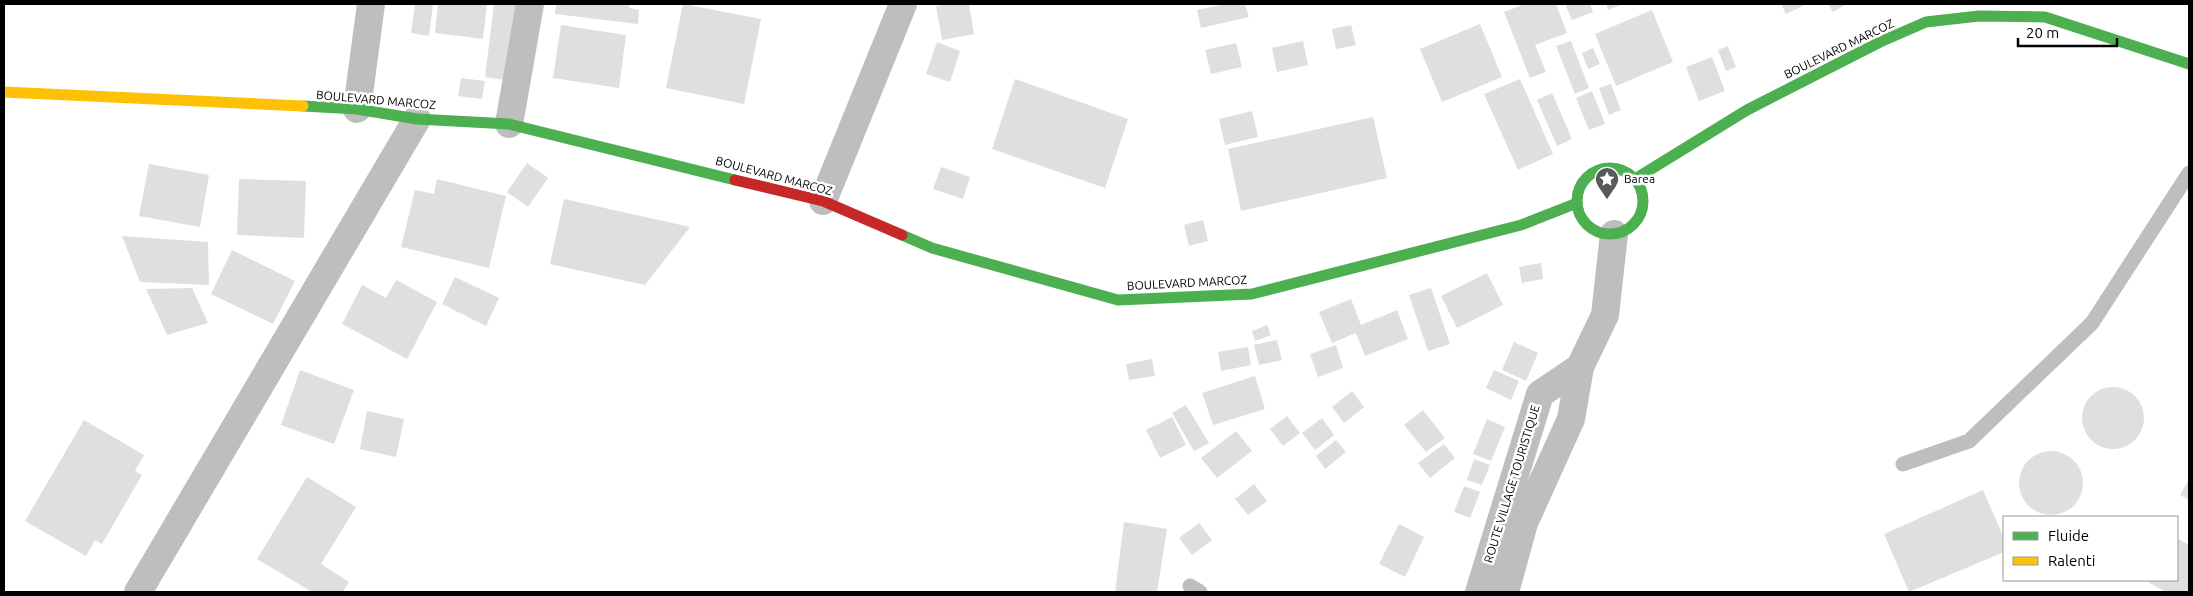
<svg xmlns="http://www.w3.org/2000/svg" width="2193" height="596" viewBox="0 0 2193 596" font-family="Ubuntu,sans-serif">
	<style>
		.building { fill: #dfdfdf }
		.lines { fill: none; stroke-linecap: round; stroke-linejoin: round }
		.lane { stroke: #bebebe; stroke-width: 15 }
		.street { stroke: #bebebe; stroke-width: 28 }
		.fast { stroke: #4caf50; stroke-width: 11 }
		.slow { stroke: #ffc107; stroke-width: 11 }
		.jam { stroke: #c62828; stroke-width: 11 }
		.labels { text-anchor: middle; stroke-width: 5; stroke-linejoin: round; paint-order: stroke }
		.street-label { font-size: 12px; fill: #000; stroke: #fff }
		.poi-label { font-size: 12px; fill: #000; stroke: #fff; text-anchor: start }
	</style>
	<rect width="100%" height="100%" fill="#fff"/>
	<g class="building">
		<polygon points="415,4 433,4 429,36 411,33"/>
		<polygon points="438,4 487,4 483,39 435,33"/>
		<polygon points="494,4 524,4 514,81 485,77"/>
		<polygon points="556,4 630,4 629,8 639,10 638,24 555,14"/>
		<polygon points="683,4 761,19 744,104 666,88"/>
		<polygon points="950,4 969,4 974,34 942,40 936,6"/>
		<polygon points="1226,4 1245,4 1249,17 1201,28 1197,10"/>
		<polygon points="1525,4 1556,4 1567,33 1535,45 1546,72 1530,78 1504,12"/>
		<polygon points="1565,4 1590,4 1593,12 1572,20"/>
		<polygon points="1606,4 1623,4 1608,10"/>
		<polygon points="1781,4 1807,4 1786,14"/>
		<polygon points="1828,4 1847,4 1833,12"/>
		<polygon points="1652,10 1673,62 1616,86 1595,34"/>
		<polygon points="1480,24 1502,77 1442,102 1420,49"/>
		<polygon points="561,25 626,35 619,88 553,78"/>
		<polygon points="1351,25 1356,45 1336,49 1332,29"/>
		<polygon points="1303,41 1308,65 1277,72 1272,48"/>
		<polygon points="1571,41 1589,88 1575,94 1556,46"/>
		<polygon points="937,42 960,51 950,82 926,74"/>
		<polygon points="1236,43 1242,67 1211,74 1205,50"/>
		<polygon points="1728,46 1736,67 1726,71 1718,50"/>
		<polygon points="1593,48 1600,64 1588,69 1582,53"/>
		<polygon points="1712,57 1725,91 1699,101 1686,67"/>
		<polygon points="461,78 485,81 482,99 458,96"/>
		<polygon points="1015,79 1128,119 1105,188 992,149"/>
		<polygon points="1520,79 1553,154 1518,170 1484,94"/>
		<polygon points="1611,84 1621,110 1609,115 1599,88"/>
		<polygon points="1592,91 1605,124 1589,130 1576,98"/>
		<polygon points="1552,93 1572,139 1557,146 1537,100"/>
		<polygon points="1252,111 1258,137 1225,145 1219,119"/>
		<polygon points="1373,117 1387,178 1241,211 1228,149"/>
		<polygon points="527,163 548,178 528,207 507,192"/>
		<polygon points="149,164 209,175 200,227 139,216"/>
		<polygon points="941,167 970,177 963,199 933,189"/>
		<polygon points="239,179 306,181 304,238 237,235"/>
		<polygon points="437,179 506,196 489,268 401,247 415,190 434,194"/>
		<polygon points="564,199 690,227 645,285 550,264"/>
		<polygon points="1203,220 1208,241 1189,246 1184,225"/>
		<polygon points="122,236 208,242 209,285 140,282"/>
		<polygon points="232,250 295,281 273,324 211,294"/>
		<polygon points="1541,263 1543,279 1522,283 1519,267"/>
		<polygon points="1487,273 1503,305 1457,328 1441,296"/>
		<polygon points="455,277 499,298 486,326 442,304"/>
		<polygon points="396,280 437,302 407,359 342,324 362,285 386,298"/>
		<polygon points="192,288 208,323 167,335 146,289"/>
		<polygon points="1431,288 1450,344 1428,351 1409,295"/>
		<polygon points="1351,299 1361,325 1397,310 1408,339 1365,356 1356,333 1332,343 1319,312"/>
		<polygon points="1267,325 1271,335 1255,341 1252,331"/>
		<polygon points="1277,340 1282,360 1259,365 1254,345"/>
		<polygon points="1514,342 1538,353 1526,381 1502,370"/>
		<polygon points="1336,345 1343,368 1318,377 1310,354"/>
		<polygon points="1248,347 1251,365 1221,371 1218,352"/>
		<polygon points="1152,359 1155,376 1129,380 1126,364"/>
		<polygon points="300,370 354,390 334,444 281,425"/>
		<polygon points="1494,370 1519,381 1511,400 1486,388"/>
		<polygon points="1255,376 1265,409 1213,425 1202,393"/>
		<circle cx="2113" cy="418" r="31"/>
		<polygon points="1352,391 1364,407 1344,423 1332,407"/>
		<polygon points="1186,405 1209,443 1194,451 1172,413"/>
		<polygon points="1423,410 1445,438 1426,452 1404,425"/>
		<polygon points="367,411 404,419 396,457 360,449"/>
		<polygon points="1287,416 1300,433 1283,446 1270,429"/>
		<polygon points="1172,417 1186,445 1160,458 1146,430"/>
		<polygon points="1322,418 1334,435 1315,450 1302,433"/>
		<polygon points="1487,419 1505,427 1491,461 1473,454"/>
		<polygon points="84,420 144,455 135,471 142,475 102,544 95,540 86,556 25,521"/>
		<polygon points="1236,431 1252,451 1217,478 1201,458"/>
		<polygon points="1336,440 1346,452 1325,469 1316,456"/>
		<polygon points="1444,444 1455,458 1430,478 1418,463"/>
		<circle cx="2051" cy="483" r="32"/>
		<polygon points="1474,459 1490,465 1482,485 1467,480"/>
		<polygon points="307,477 356,507 321,564 349,582 343,592 312,592 257,559"/>
		<polygon points="2189,479 2189,500 2180,495"/>
		<polygon points="1254,484 1267,501 1248,515 1235,499"/>
		<polygon points="1464,486 1480,492 1470,518 1454,512"/>
		<polygon points="1983,490 2004,538 2004,552 1909,592 1884,534"/>
		<polygon points="1124,522 1167,529 1157,592 1115,592"/>
		<polygon points="1199,523 1212,540 1192,555 1179,538"/>
		<polygon points="1399,524 1424,537 1405,577 1379,564"/>
		<polygon points="2177,538 2189,545 2189,592 2166,592 2144,580 2177,580"/>
	</g>
	<g class="lines">
		<g class="lane">
			<polyline points="1903,464 1969,441 2092,323 2189,173"/>
			<polyline points="1190,586 1200,592"/>
		</g>
		<g class="street">
			<polyline points="357,109 371,4"/>
			<polyline points="509,124 530,4"/>
			<polyline points="823,201 903,4"/>
			<polyline points="138,592 417,119"/>
			<polyline points="1479,592 1540,394 1580,367"/>
			<polyline points="1505,592 1524,523 1571,419 1580,367 1605,315 1614,234"/>
		</g>
		<g class="fast">
			<polyline points="303,106 357,109 417,119 509,124 735,180"/>
			<circle cx="1610" cy="201" r="33"/>
			<polyline points="1635,179 1747,110 1880,42 1926,22 1979,16 2045,17 2189,64"/>
			<polyline points="902,235 932,248 1118,300 1252,294 1521,225 1577,203"/>
		</g>
		<polyline class="slow" points="4,92 303,106"/>
		<polyline class="jam" points="735,180 823,201 902,235"/>
	</g>
	<defs>
		<g id="sight-pin" transform="scale(1.25)"><path d="M0 17L-7.5 6A9.5 9.5 0 1 1 7.5 6Z" fill="#595959" stroke="#fff"/><path d="M0-6L1.8-2.2L6-1.7L2.9 1.2L3.7 5.4L0 3.3L-3.7 5.4L-2.9 1.2L-6-1.7L-1.8-2.2Z" fill="#fff"/></g>
	</defs>
	<g fill-rule="evenodd">
		<use href="#sight-pin" x="1607" y="179"/>
	</g>
	<g class="labels">
		<g class="street-label">
			<text transform="translate(1839 49) rotate(-26)" y="4">BOULEVARD MARCOZ</text>
			<text transform="translate(376 100) rotate(5)" y="4">BOULEVARD MARCOZ</text>
			<text transform="translate(774 176) rotate(15)" y="4">BOULEVARD MARCOZ</text>
			<text transform="translate(1187 283) rotate(-3)" y="4">BOULEVARD MARCOZ</text>
			<text transform="translate(1512 484) rotate(-73)" y="4">ROUTE VILLAGE TOURISTIQUE</text>
		</g>
		<g class="poi-label">
			<text x="1624" y="183">Barea</text>
		</g>
	</g>
	<rect width="2193" height="596" fill="none" stroke="#000000" stroke-width="10"/>
	<rect x="2003" y="516" width="175" height="65" fill="#ffffff" stroke="#999999"/>
	<rect x="2013" y="532" width="25" height="8" fill="#4caf50" stroke="#999999"/>
	<text x="2048" y="541" font-size="15" fill="#000000">Fluide</text>
	<rect x="2013" y="557" width="25" height="8" fill="#ffc107" stroke="#999999"/>
	<text x="2048" y="566" font-size="15" fill="#000000">Ralenti</text>
	<path d="M2018 38v8h99v-8" fill="none" stroke="#000000" stroke-width="2.5"/>
	<text x="2026" y="38" font-size="15" fill="#000000" stroke="#ffffff" stroke-width="4" paint-order="stroke">20 m</text>
</svg>
